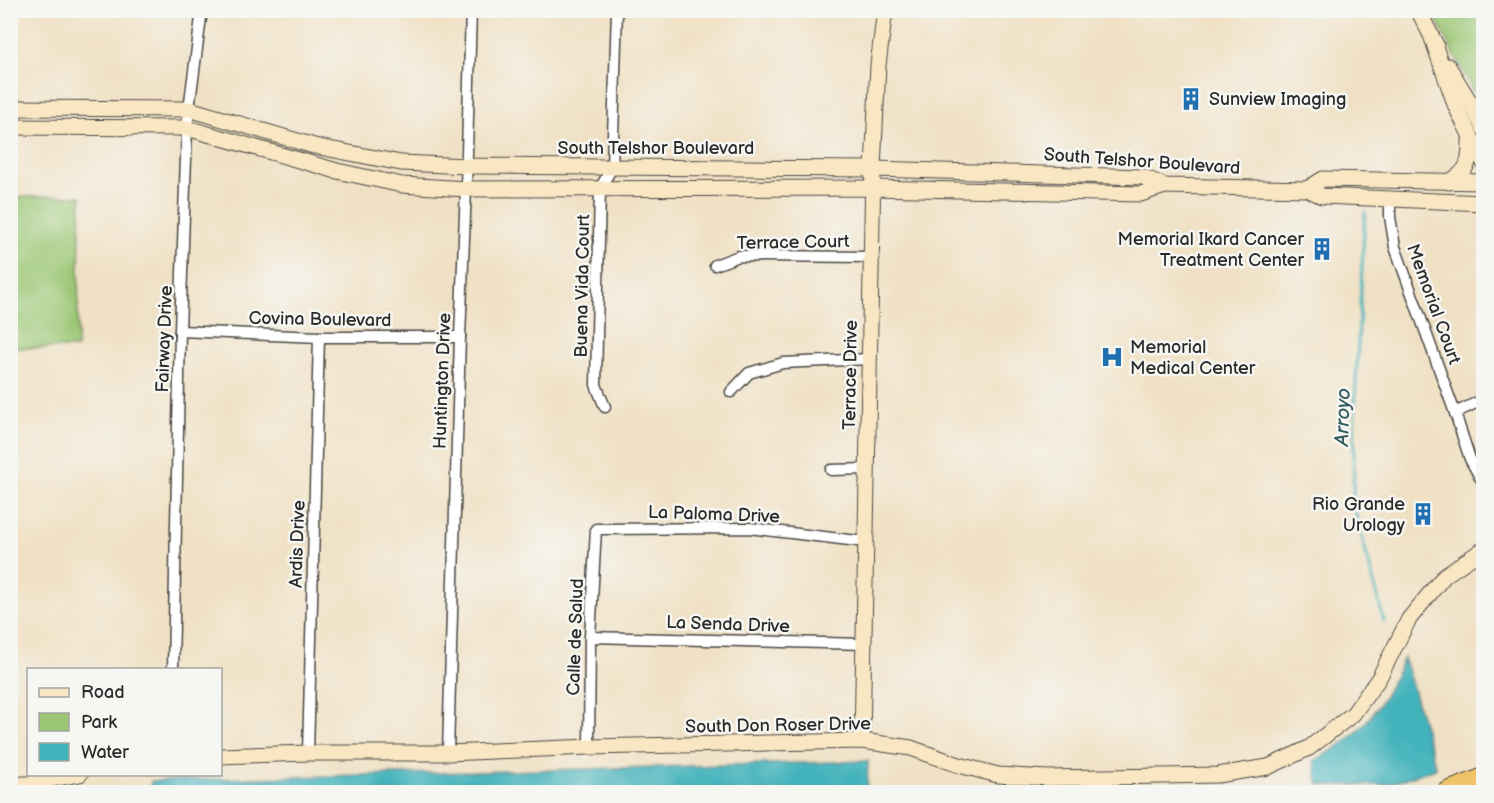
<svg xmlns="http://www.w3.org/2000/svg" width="1494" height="803" viewBox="0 0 1494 803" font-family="'Balsamiq Sans',sans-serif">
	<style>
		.green { fill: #9bc775; stroke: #637950; stroke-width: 1.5 }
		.water { fill: #42b2bb; stroke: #366e73; stroke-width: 1.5 }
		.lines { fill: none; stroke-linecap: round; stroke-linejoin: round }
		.stream { stroke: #42b2bb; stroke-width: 3 }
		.street-casing { stroke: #494642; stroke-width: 13 }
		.secondary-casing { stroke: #494642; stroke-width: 17 }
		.highway-casing { stroke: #494642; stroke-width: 22 }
		.street { stroke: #fff; stroke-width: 10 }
		.secondary { stroke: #f9e7c3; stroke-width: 15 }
		.highway { stroke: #efc469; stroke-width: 20 }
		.labels { text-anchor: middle; stroke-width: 5; stroke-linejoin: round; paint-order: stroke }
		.poi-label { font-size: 18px; fill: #2b2b2b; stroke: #f6f6f2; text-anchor: start }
		.street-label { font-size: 18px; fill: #2b2b2b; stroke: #f6f6f2 }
		.water-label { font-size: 20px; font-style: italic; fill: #335a5d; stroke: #f6f6f2 }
	</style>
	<rect width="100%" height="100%" fill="#f6f6f2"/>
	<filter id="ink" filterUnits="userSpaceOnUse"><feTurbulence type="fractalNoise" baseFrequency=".0167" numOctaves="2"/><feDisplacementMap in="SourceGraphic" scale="12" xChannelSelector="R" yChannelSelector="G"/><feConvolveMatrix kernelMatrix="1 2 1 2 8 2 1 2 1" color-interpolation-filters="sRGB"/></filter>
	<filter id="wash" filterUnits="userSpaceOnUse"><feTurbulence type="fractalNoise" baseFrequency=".008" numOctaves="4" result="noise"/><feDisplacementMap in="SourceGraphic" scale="24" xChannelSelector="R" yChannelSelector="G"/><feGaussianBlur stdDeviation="1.35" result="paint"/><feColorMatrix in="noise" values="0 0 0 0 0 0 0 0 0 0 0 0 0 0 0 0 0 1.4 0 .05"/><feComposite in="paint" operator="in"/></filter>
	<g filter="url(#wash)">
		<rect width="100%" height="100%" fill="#f0e1c5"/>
		<g class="green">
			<polygon points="1432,11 1483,11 1483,111"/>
			<polygon points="81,196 77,348 11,348 11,197"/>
		</g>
		<g class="water">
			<path d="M 1404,658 L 1436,768 L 1396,782 L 1383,785 L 1319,785 L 1314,761 C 1333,751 1352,739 1366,722 C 1382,704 1393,680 1404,658 Z"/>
			<polygon points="868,761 867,792 151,792 151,781"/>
		</g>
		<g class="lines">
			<polyline class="stream" points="1365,212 1355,399 1353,503 1384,621"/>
		</g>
	</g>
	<g filter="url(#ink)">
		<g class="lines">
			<g class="street-casing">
				<g id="street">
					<polyline points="1390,200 1390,217 1395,247 1455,413 1470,459 1484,484"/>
					<polyline points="715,265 739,256 871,257"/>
					<polyline points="180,331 319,337 460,337"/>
					<polyline points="731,392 749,373 783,363 869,359"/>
					<polyline points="605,407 596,385 600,188 612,168 617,10"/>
					<polyline points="1455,413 1484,399"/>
					<polyline points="831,470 867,469"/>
					<polyline points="590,637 864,644"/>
					<polyline points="173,670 180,331 187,128 189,109 202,10"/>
					<polyline points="589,747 590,637 596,529 749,528 866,542"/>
					<polyline points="308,753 319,337"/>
					<polyline points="448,753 460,337 466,189 471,10"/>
				</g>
			</g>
			<g class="secondary-casing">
				<g id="secondary">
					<polyline points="1418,10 1436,45"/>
					<polyline points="1432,38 1456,107 1484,163"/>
					<polyline points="1448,66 1471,104 1484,129"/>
					<polyline points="10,108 189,109 314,146 401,163 467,166 873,169 1143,177 1165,186 1307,189 1322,196 1484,203"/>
					<polyline points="10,127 187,128 337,171 402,185 466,189 872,188 1141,194 1165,186"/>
					<path d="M 1449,182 C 1469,171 1470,161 1470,140"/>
					<polyline points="1307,189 1323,179 1484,182"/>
					<polyline points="862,741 873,169 878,65 885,10"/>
					<polyline points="220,756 308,753 448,753 589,747 862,741 911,748 959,765 998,775 1048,778 1218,775 1268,767 1309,748 1353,714 1379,678 1409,619 1445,575 1484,549"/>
					<polyline points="10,785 26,784 80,774"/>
				</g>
			</g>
			<g class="highway-casing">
				<polyline id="highway" points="1448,792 1484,778"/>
			</g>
			<use href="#street" class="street"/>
			<use href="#secondary" class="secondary"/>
			<use href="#highway" class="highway"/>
		</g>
	</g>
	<defs>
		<g id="building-bare" transform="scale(1.8)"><path d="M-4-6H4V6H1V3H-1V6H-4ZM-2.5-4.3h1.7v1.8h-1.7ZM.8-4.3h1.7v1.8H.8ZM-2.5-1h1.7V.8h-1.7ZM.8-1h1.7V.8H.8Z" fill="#1f6fb2" stroke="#f6f6f2" stroke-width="2.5" paint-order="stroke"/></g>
		<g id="hospital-bare" transform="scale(1.8)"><path d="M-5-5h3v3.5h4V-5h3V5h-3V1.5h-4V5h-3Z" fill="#1f6fb2" stroke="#f6f6f2" stroke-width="2.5" paint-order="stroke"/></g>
	</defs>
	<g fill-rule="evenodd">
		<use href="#building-bare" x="1191" y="99"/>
		<use href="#building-bare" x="1322" y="249"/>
		<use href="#hospital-bare" x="1112" y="357"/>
		<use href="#building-bare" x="1423" y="514"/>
	</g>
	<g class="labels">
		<g class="poi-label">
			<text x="1209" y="105">Sunview Imaging</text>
			<text x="1304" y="245" text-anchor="end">Memorial Ikard Cancer<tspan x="1304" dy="21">Treatment Center</tspan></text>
			<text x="1130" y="353">Memorial<tspan x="1130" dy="21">Medical Center</tspan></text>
			<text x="1405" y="510" text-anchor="end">Rio Grande<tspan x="1405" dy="21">Urology</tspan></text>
		</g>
		<g class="street-label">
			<text x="656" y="154">South Telshor Boulevard</text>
			<text transform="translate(1142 161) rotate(4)" y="6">South Telshor Boulevard</text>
			<text transform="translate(793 242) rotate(-1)" y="6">Terrace Court</text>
			<text transform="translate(582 286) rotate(-89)" y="6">Buena Vida Court</text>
			<text transform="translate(1434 304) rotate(70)" y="6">Memorial Court</text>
			<text transform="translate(320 319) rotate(1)" y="6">Covina Boulevard</text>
			<text transform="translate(164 339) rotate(-88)" y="6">Fairway Drive</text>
			<text transform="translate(850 375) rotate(-89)" y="6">Terrace Drive</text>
			<text transform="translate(442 381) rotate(-88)" y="6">Huntington Drive</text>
			<text transform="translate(714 514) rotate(2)" y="6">La Paloma Drive</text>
			<text transform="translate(297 544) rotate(-88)" y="6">Ardis Drive</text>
			<text transform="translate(728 624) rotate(2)" y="6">La Senda Drive</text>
			<text transform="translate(575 637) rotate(-88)" y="6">Calle de Salud</text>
			<text transform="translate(778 725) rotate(-1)" y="6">South Don Roser Drive</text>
		</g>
		<g class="water-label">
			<text transform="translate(1342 417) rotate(-88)" y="7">Arroyo</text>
		</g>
	</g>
	<rect width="1494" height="803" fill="none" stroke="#f6f6f2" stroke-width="36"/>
	<rect x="27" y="668" width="195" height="108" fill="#f6f6f2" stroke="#a5a5a2" stroke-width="1.5"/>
	<rect x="39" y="688" width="30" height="9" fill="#f9e7c3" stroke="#a5a5a2" stroke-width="1.5"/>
	<text x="81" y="698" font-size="18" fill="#2b2b2b">Road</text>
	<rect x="39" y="713" width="30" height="18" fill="#9bc775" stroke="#a5a5a2" stroke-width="1.5"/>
	<text x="81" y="728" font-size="18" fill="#2b2b2b">Park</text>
	<rect x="39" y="743" width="30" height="18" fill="#42b2bb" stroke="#a5a5a2" stroke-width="1.5"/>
	<text x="81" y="758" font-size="18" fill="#2b2b2b">Water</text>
</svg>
